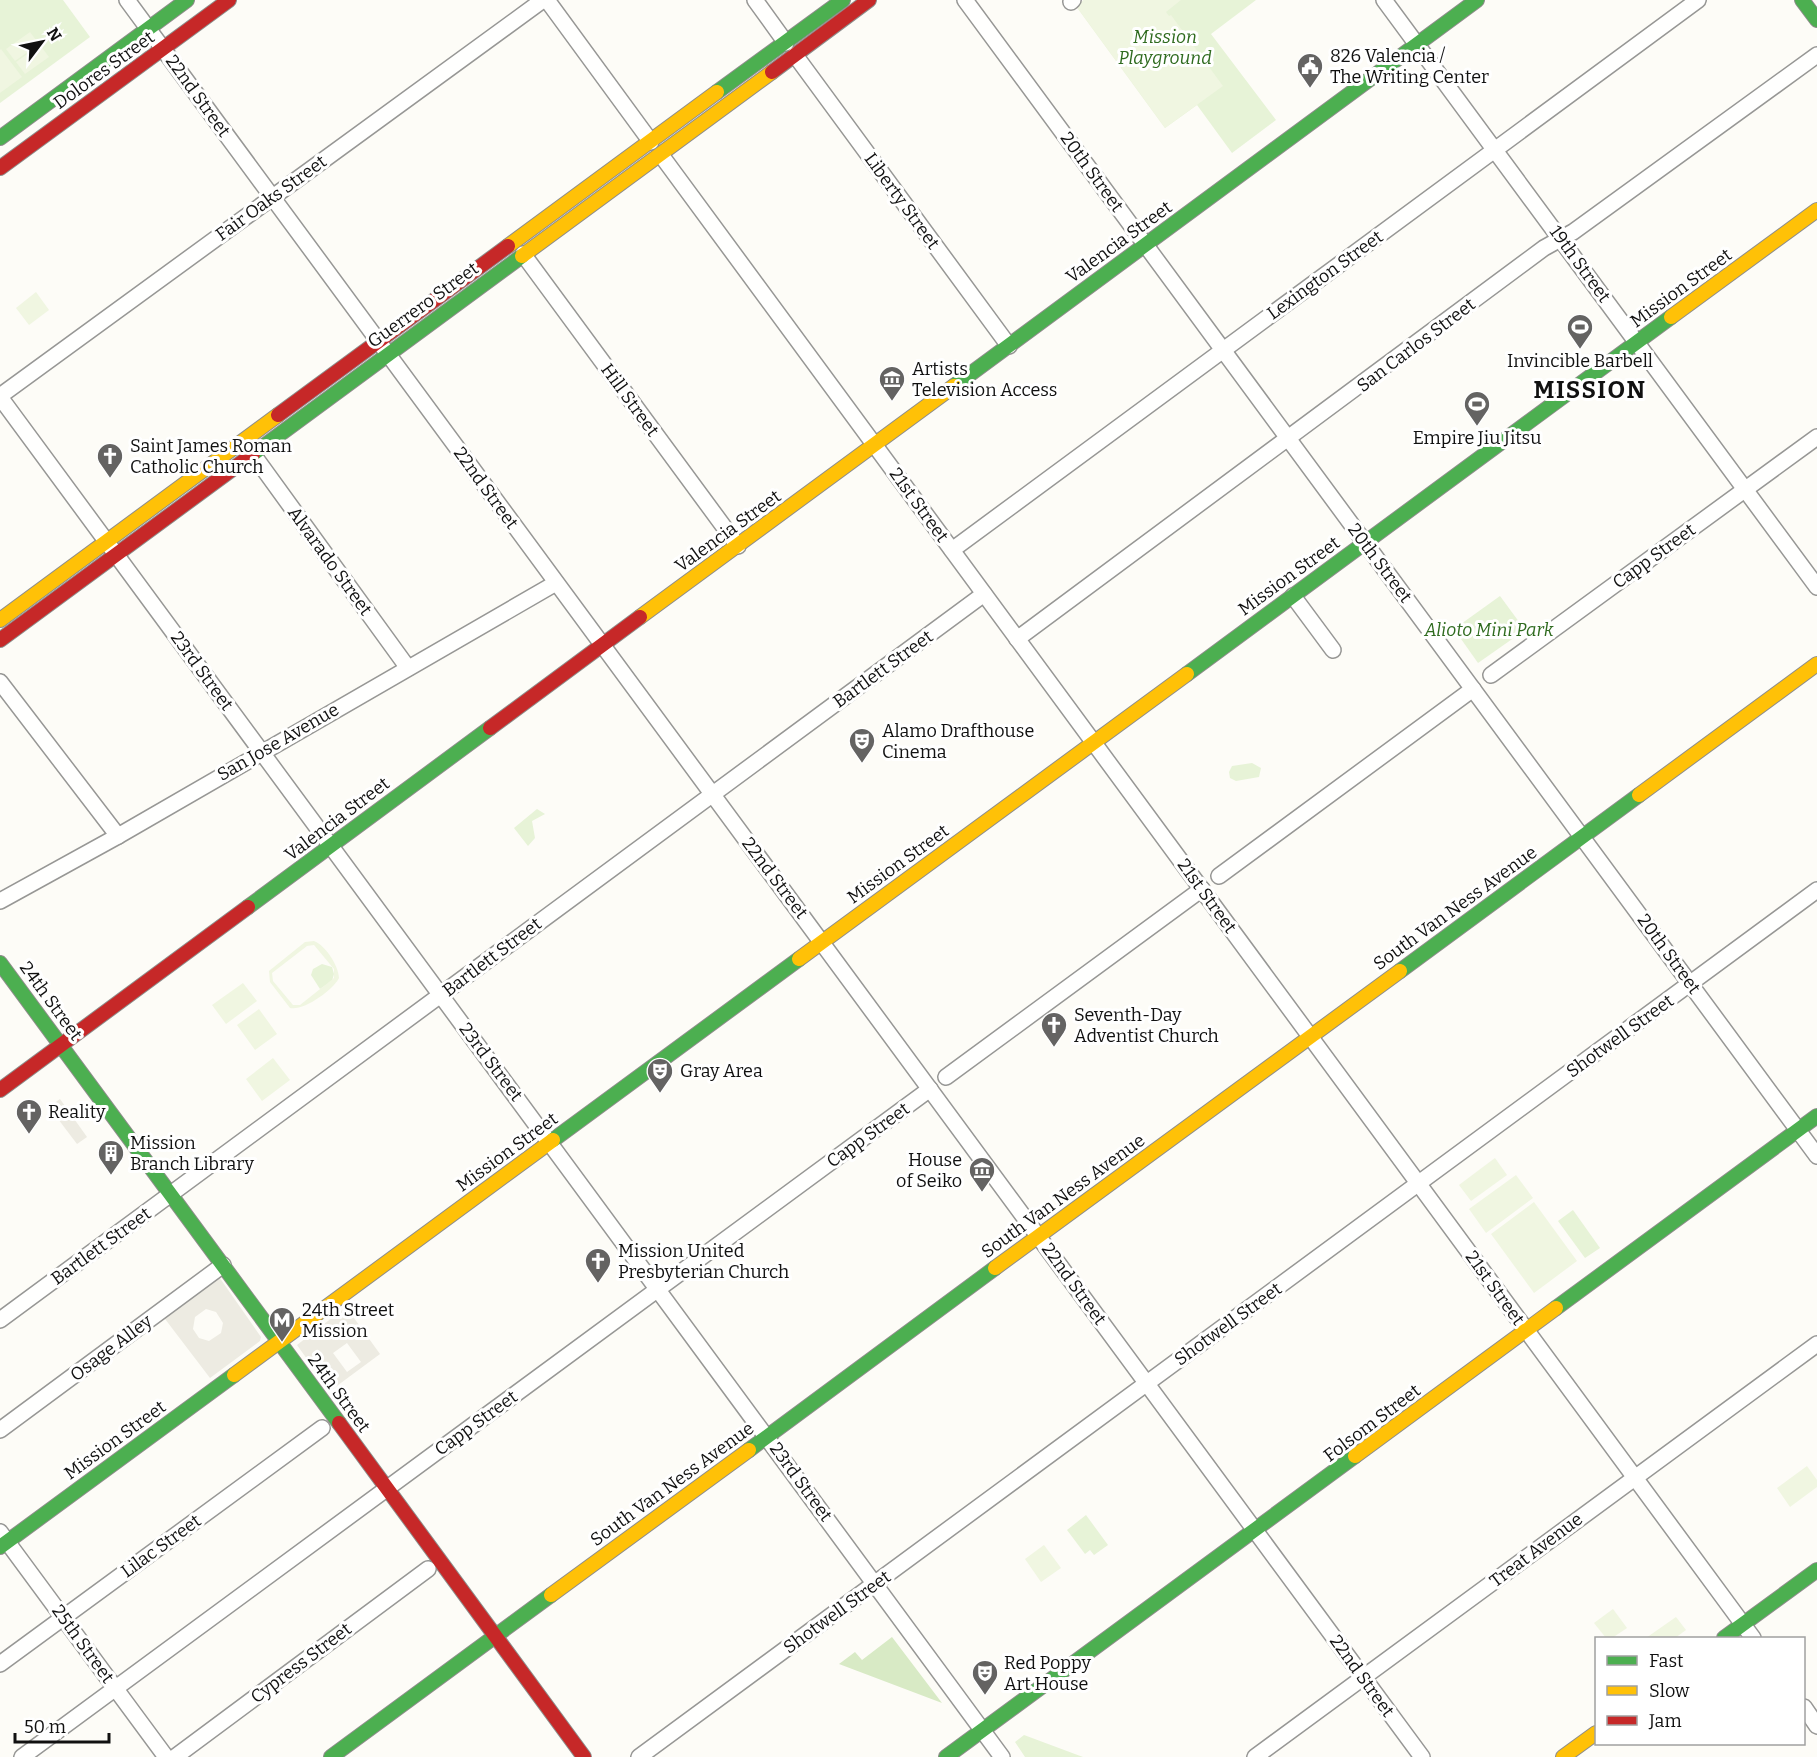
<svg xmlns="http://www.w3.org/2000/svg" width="1817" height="1757" viewBox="0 0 1817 1757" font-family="Bitter,serif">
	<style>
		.green { fill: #e7f3d7 }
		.forest { fill: #d8eac5 }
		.pitch { fill: #f0f6e1; fill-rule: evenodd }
		.plaza { fill: #edebe2; fill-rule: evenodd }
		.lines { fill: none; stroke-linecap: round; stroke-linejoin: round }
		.street-casing { stroke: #979795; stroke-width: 18 }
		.fast-casing { stroke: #8e8d8b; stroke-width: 16 }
		.slow-casing { stroke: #8e8d8b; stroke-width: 16 }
		.jam-casing { stroke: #8e8d8b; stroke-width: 16 }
		.street { stroke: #fffffe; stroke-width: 15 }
		.fast { stroke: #4caf50; stroke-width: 14 }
		.slow { stroke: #ffc107; stroke-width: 14 }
		.jam { stroke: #c62828; stroke-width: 14 }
		.labels { text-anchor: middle; stroke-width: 6; stroke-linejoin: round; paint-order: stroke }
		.park-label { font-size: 18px; font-style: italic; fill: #2f6b1f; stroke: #fff }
		.poi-label { font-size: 18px; fill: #111; stroke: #fff; text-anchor: start }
		.street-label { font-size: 18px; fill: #111; stroke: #fff }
		.district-label { font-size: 24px; font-weight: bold; letter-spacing: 1.5px; fill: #111; stroke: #fff }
	</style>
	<rect width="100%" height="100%" fill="#fdfcf7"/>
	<g class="green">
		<polygon points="0,0 63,0 90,37 0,103"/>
		<polygon points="1084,0 1256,0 1211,34 1276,120 1232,153 1197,105 1165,128 1076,6"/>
		<polygon points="1500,596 1525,630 1478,663 1454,629"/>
		<polygon points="1252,763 1261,768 1259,777 1236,781 1230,778 1229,772 1232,766"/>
		<polygon points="537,809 545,814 532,821 535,838 528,846 514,828"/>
		<polygon points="322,964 332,967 334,974 332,981 320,989 311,975 313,969"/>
		<polygon points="1573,1210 1600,1248 1585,1258 1558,1221"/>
		<polygon points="1086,1515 1108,1545 1094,1555 1090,1550 1085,1554 1067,1530"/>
		<polygon points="1024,1735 1083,1757 1025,1757 1015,1742"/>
	</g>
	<polygon class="forest" points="892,1637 942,1703 839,1664 855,1652 862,1660"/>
	<g class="pitch">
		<polygon points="1084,0 1181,0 1166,12 1169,16 1171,15 1223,86 1165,128 1076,6"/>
		<polygon points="30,32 39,44 15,61 6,49"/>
		<polygon points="40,45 49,57 25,74 16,62"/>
		<polygon points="1,49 22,77 0,93 0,50"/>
		<polygon points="36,292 49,310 29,325 16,308"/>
		<path d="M 314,941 C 325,945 339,966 339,978 C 333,990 304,1011 290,1008 L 270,982 L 269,971 L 305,942 ZM 314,945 L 334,969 L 334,978 L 300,1005 L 293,1005 L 273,981 L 272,973 L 307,946 Z"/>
		<polygon points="243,983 257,1001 226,1024 212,1005"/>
		<polygon points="259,1009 277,1034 255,1050 237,1025"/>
		<polygon points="273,1058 290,1080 262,1101 246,1079"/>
		<polygon points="1495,1158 1507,1175 1471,1201 1459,1185"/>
		<polygon points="1516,1175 1533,1198 1486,1233 1469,1209"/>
		<polygon points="1534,1202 1577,1261 1534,1293 1491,1234"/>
		<polygon points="1807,1466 1817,1480 1817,1487 1790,1507 1777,1488"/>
		<polygon points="1044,1545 1061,1568 1041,1582 1025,1559"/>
		<polygon points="1613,1609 1627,1628 1612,1638 1606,1638 1594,1623"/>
		<polygon points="1676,1617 1686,1630 1675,1638 1646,1638"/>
	</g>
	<g class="plaza">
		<polygon points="60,1099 87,1137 77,1144 49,1107"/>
		<path d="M 217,1274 L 261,1337 L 260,1341 L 210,1378 L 162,1315 ZM 206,1309 L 216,1312 L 223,1323 L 221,1333 L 209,1341 L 199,1338 L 193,1329 L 195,1317 Z"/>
		<path d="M 346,1307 L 380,1354 L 330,1391 L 297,1345 ZM 347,1343 L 361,1362 L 347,1372 L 333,1353 Z"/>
	</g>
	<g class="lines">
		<g class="street-casing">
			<g id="street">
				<polyline points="127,0 1422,1757"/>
				<polyline points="547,0 651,142"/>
				<polyline points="755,0 786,43"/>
				<polyline points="965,0 1817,1156"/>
				<polyline points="1384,0 1817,587"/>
				<polyline points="1071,2 1073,0"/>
				<polyline points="795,55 1009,346"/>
				<polyline points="661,155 1753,1638"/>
				<polyline points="523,254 738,546"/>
				<polyline points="0,396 543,0"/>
				<polyline points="0,397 1002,1757"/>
				<polyline points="252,453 408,668"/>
				<polyline points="952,550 1698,0"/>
				<polyline points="1293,596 1333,650"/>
				<polyline points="1017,639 1544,248 1573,232 1817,55"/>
				<polyline points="1491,675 1817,437"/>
				<polyline points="0,682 118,836"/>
				<polyline points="1219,876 1473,689"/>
				<polyline points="0,901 118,836 556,583"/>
				<polyline points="946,1077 1202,889"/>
				<polyline points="0,1320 984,594"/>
				<polyline points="0,1430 223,1265"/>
				<polyline points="0,1532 166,1757"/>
				<polyline points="0,1664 322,1428"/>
				<polyline points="1804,1707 1817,1726"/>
				<polyline points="22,1757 930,1089"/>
				<polyline points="175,1757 428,1569"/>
				<polyline points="639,1757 1817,890"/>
				<polyline points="1255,1757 1817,1344"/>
			</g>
		</g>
		<g class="fast-casing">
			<g id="fast">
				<polyline points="1802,0 1817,20"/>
				<polyline points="717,92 843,0"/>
				<polyline points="0,138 187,0"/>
				<polyline points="954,386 1477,0"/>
				<polyline points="253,454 522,256"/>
				<polyline points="1187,674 1671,317"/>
				<polyline points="248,907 490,728"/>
				<polyline points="0,963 339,1423"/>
				<polyline points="1400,971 1639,795"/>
				<polyline points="553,1140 799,959"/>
				<polyline points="1556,1308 1817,1116"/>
				<polyline points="749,1450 995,1268"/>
				<polyline points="0,1547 234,1375"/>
				<polyline points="1724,1638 1817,1570"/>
				<polyline points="331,1757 551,1595"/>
				<polyline points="946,1757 1355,1456"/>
			</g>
		</g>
		<g class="slow-casing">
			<g id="slow">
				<polyline points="508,246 717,92"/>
				<polyline points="522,256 772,72"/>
				<polyline points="1671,317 1817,210"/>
				<polyline points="640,617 954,386"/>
				<polyline points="0,620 278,415"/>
				<polyline points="1639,795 1817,664"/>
				<polyline points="799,959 1187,674"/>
				<polyline points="995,1268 1400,971"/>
				<polyline points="234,1375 553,1140"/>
				<polyline points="1355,1456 1556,1308"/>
				<polyline points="551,1595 749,1450"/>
				<polyline points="1563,1757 1596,1733"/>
			</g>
		</g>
		<g class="jam-casing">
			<g id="jam">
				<polyline points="772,72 869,0"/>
				<polyline points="0,168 229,0"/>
				<polyline points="278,415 508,246"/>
				<polyline points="0,640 253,454"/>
				<polyline points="490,728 640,617"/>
				<polyline points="0,1090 248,907"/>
				<polyline points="339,1423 584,1757"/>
			</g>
		</g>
		<use href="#street" class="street"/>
		<use href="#fast" class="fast"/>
		<use href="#slow" class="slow"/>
		<use href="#jam" class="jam"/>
	</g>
	<defs>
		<g id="civic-pin" transform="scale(1.35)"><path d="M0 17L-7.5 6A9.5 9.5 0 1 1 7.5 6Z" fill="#646362" stroke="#fff"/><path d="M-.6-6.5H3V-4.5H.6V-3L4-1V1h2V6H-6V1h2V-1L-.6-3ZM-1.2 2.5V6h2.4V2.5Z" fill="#fff"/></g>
		<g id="stadium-pin" transform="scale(1.35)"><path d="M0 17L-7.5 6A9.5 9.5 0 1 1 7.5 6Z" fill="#646362" stroke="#fff"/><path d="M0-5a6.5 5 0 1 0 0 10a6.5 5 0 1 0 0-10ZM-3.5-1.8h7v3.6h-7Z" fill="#fff"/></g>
		<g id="museum-pin" transform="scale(1.35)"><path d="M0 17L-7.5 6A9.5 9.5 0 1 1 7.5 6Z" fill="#646362" stroke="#fff"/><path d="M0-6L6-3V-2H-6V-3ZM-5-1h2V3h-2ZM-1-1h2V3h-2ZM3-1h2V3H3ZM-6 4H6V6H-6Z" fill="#fff"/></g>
		<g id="church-pin" transform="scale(1.35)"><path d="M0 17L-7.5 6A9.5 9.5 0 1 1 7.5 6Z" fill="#646362" stroke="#fff"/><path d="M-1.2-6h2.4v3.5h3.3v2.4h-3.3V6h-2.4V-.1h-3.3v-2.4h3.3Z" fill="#fff"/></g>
		<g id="theatre-pin" transform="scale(1.35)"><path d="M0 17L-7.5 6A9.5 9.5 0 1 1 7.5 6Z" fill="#646362" stroke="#fff"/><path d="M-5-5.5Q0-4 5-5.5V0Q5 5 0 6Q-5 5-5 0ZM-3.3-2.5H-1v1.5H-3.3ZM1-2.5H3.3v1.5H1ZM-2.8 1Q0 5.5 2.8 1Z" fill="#fff"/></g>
		<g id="building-pin" transform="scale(1.35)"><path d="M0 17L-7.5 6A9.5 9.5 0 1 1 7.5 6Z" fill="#646362" stroke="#fff"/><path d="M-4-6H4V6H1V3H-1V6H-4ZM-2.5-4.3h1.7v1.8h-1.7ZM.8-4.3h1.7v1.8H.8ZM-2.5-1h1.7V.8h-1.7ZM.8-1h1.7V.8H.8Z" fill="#fff"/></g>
		<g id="metro-pin" transform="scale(1.35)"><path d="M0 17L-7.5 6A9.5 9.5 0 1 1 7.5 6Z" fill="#646362" stroke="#fff"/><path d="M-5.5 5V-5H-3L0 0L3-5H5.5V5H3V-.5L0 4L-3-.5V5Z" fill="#fff"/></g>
	</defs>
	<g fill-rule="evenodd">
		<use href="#civic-pin" x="1310" y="66"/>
		<use href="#stadium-pin" x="1580" y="327"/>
		<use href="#museum-pin" x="892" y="379"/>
		<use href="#stadium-pin" x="1477" y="404"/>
		<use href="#church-pin" x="110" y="456"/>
		<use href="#theatre-pin" x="862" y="741"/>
		<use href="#church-pin" x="1054" y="1025"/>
		<use href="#theatre-pin" x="660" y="1071"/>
		<use href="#church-pin" x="29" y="1112"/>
		<use href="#building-pin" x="111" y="1153"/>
		<use href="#museum-pin" x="982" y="1170"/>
		<use href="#church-pin" x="598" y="1261"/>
		<use href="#metro-pin" x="282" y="1320"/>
		<use href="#theatre-pin" x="985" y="1673"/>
	</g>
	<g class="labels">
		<g class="park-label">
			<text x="1165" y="43">Mission<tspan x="1165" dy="21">Playground</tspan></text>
			<text x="1489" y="636">Alioto Mini Park</text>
		</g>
		<g class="poi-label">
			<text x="1330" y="62">826 Valencia /<tspan x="1330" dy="21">The Writing Center</tspan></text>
			<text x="1580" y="367" text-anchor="middle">Invincible Barbell</text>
			<text x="912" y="375">Artists<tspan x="912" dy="21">Television Access</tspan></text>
			<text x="1477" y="444" text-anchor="middle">Empire Jiu Jitsu</text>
			<text x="130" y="452">Saint James Roman<tspan x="130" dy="21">Catholic Church</tspan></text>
			<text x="882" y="737">Alamo Drafthouse<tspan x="882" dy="21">Cinema</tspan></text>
			<text x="1074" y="1021">Seventh-Day<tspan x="1074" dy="21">Adventist Church</tspan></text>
			<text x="680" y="1077">Gray Area</text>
			<text x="48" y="1118">Reality</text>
			<text x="130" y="1149">Mission<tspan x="130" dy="21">Branch Library</tspan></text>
			<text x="962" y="1166" text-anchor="end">House<tspan x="962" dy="21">of Seiko</tspan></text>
			<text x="618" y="1257">Mission United<tspan x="618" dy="21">Presbyterian Church</tspan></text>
			<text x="302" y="1316">24th Street<tspan x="302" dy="21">Mission</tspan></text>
			<text x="1004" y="1669">Red Poppy<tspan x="1004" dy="21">Art House</tspan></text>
		</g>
		<g class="street-label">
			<text transform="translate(104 70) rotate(-36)" y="6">Dolores Street</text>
			<text transform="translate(198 96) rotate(54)" y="6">22nd Street</text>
			<text transform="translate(1092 172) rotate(54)" y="6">20th Street</text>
			<text transform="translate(271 198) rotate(-36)" y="6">Fair Oaks Street</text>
			<text transform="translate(902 201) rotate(54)" y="6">Liberty Street</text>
			<text transform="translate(1119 242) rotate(-36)" y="6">Valencia Street</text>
			<text transform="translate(1580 264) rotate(54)" y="6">19th Street</text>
			<text transform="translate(1325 275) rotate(-36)" y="6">Lexington Street</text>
			<text transform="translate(1681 288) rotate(-36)" y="6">Mission Street</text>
			<text transform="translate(423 305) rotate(-36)" y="6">Guerrero Street</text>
			<text transform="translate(1416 345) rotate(-37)" y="6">San Carlos Street</text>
			<text transform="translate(630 400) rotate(54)" y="6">Hill Street</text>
			<text transform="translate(486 488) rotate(54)" y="6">22nd Street</text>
			<text transform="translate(919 505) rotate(54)" y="6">21st Street</text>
			<text transform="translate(728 531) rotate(-36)" y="6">Valencia Street</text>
			<text transform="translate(1654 556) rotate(-36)" y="6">Capp Street</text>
			<text transform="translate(330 561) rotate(54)" y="6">Alvarado Street</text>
			<text transform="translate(1380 563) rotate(53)" y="6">20th Street</text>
			<text transform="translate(1289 576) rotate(-36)" y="6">Mission Street</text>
			<text transform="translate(883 669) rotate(-36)" y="6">Bartlett Street</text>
			<text transform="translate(202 671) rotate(54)" y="6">23rd Street</text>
			<text transform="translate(278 742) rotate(-30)" y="6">San Jose Avenue</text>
			<text transform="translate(337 819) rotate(-37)" y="6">Valencia Street</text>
			<text transform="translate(898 864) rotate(-36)" y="6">Mission Street</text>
			<text transform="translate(775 878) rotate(53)" y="6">22nd Street</text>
			<text transform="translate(1207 896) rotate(54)" y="6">21st Street</text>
			<text transform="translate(1455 908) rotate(-36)" y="6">South Van Ness Avenue</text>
			<text transform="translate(1669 954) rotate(54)" y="6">20th Street</text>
			<text transform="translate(492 957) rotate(-37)" y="6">Bartlett Street</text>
			<text transform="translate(51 1001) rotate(54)" y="6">24th Street</text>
			<text transform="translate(1620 1036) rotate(-36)" y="6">Shotwell Street</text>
			<text transform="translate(491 1062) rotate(53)" y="6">23rd Street</text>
			<text transform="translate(868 1135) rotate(-36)" y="6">Capp Street</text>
			<text transform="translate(507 1152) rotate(-36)" y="6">Mission Street</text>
			<text transform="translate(1063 1196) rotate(-36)" y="6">South Van Ness Avenue</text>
			<text transform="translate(101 1246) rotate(-36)" y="6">Bartlett Street</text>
			<text transform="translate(1074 1284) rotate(54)" y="6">22nd Street</text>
			<text transform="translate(1495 1288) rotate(54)" y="6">21st Street</text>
			<text transform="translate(1228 1324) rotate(-36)" y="6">Shotwell Street</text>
			<text transform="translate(111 1348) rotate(-37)" y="6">Osage Alley</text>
			<text transform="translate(339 1393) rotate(54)" y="6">24th Street</text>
			<text transform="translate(476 1423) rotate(-36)" y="6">Capp Street</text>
			<text transform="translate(1372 1423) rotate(-37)" y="6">Folsom Street</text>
			<text transform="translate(115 1440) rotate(-36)" y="6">Mission Street</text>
			<text transform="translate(801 1482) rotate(54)" y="6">23rd Street</text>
			<text transform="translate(672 1484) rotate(-36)" y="6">South Van Ness Avenue</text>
			<text transform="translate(161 1546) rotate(-36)" y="6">Lilac Street</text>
			<text transform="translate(1536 1550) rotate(-37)" y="6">Treat Avenue</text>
			<text transform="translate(837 1612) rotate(-36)" y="6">Shotwell Street</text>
			<text transform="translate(83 1644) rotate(54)" y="6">25th Street</text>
			<text transform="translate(301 1663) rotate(-37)" y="6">Cypress Street</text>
			<text transform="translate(1362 1676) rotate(54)" y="6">22nd Street</text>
		</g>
		<g class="district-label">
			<text x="1590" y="398">MISSION</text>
		</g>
	</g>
	<rect x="1595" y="1637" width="210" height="108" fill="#ffffff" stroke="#a0a0a0" stroke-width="1.5"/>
	<rect x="1607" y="1656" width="30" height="9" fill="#4caf50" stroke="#a0a0a0" stroke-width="1.5"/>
	<text x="1649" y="1667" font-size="18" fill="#111111">Fast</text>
	<rect x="1607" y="1686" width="30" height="9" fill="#ffc107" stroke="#a0a0a0" stroke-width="1.5"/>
	<text x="1649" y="1697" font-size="18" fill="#111111">Slow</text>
	<rect x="1607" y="1716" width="30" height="9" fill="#c62828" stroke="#a0a0a0" stroke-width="1.5"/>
	<text x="1649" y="1727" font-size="18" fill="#111111">Jam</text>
	<g transform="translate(42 42) rotate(58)" stroke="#ffffff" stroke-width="4.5" paint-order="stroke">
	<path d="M0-4.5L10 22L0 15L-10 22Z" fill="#111111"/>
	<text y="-9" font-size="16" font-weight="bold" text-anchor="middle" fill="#111111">N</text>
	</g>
	<path d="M15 1733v9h94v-9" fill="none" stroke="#111111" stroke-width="3"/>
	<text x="24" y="1733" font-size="18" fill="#111111" stroke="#ffffff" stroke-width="4.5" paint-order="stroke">50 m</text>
</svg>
